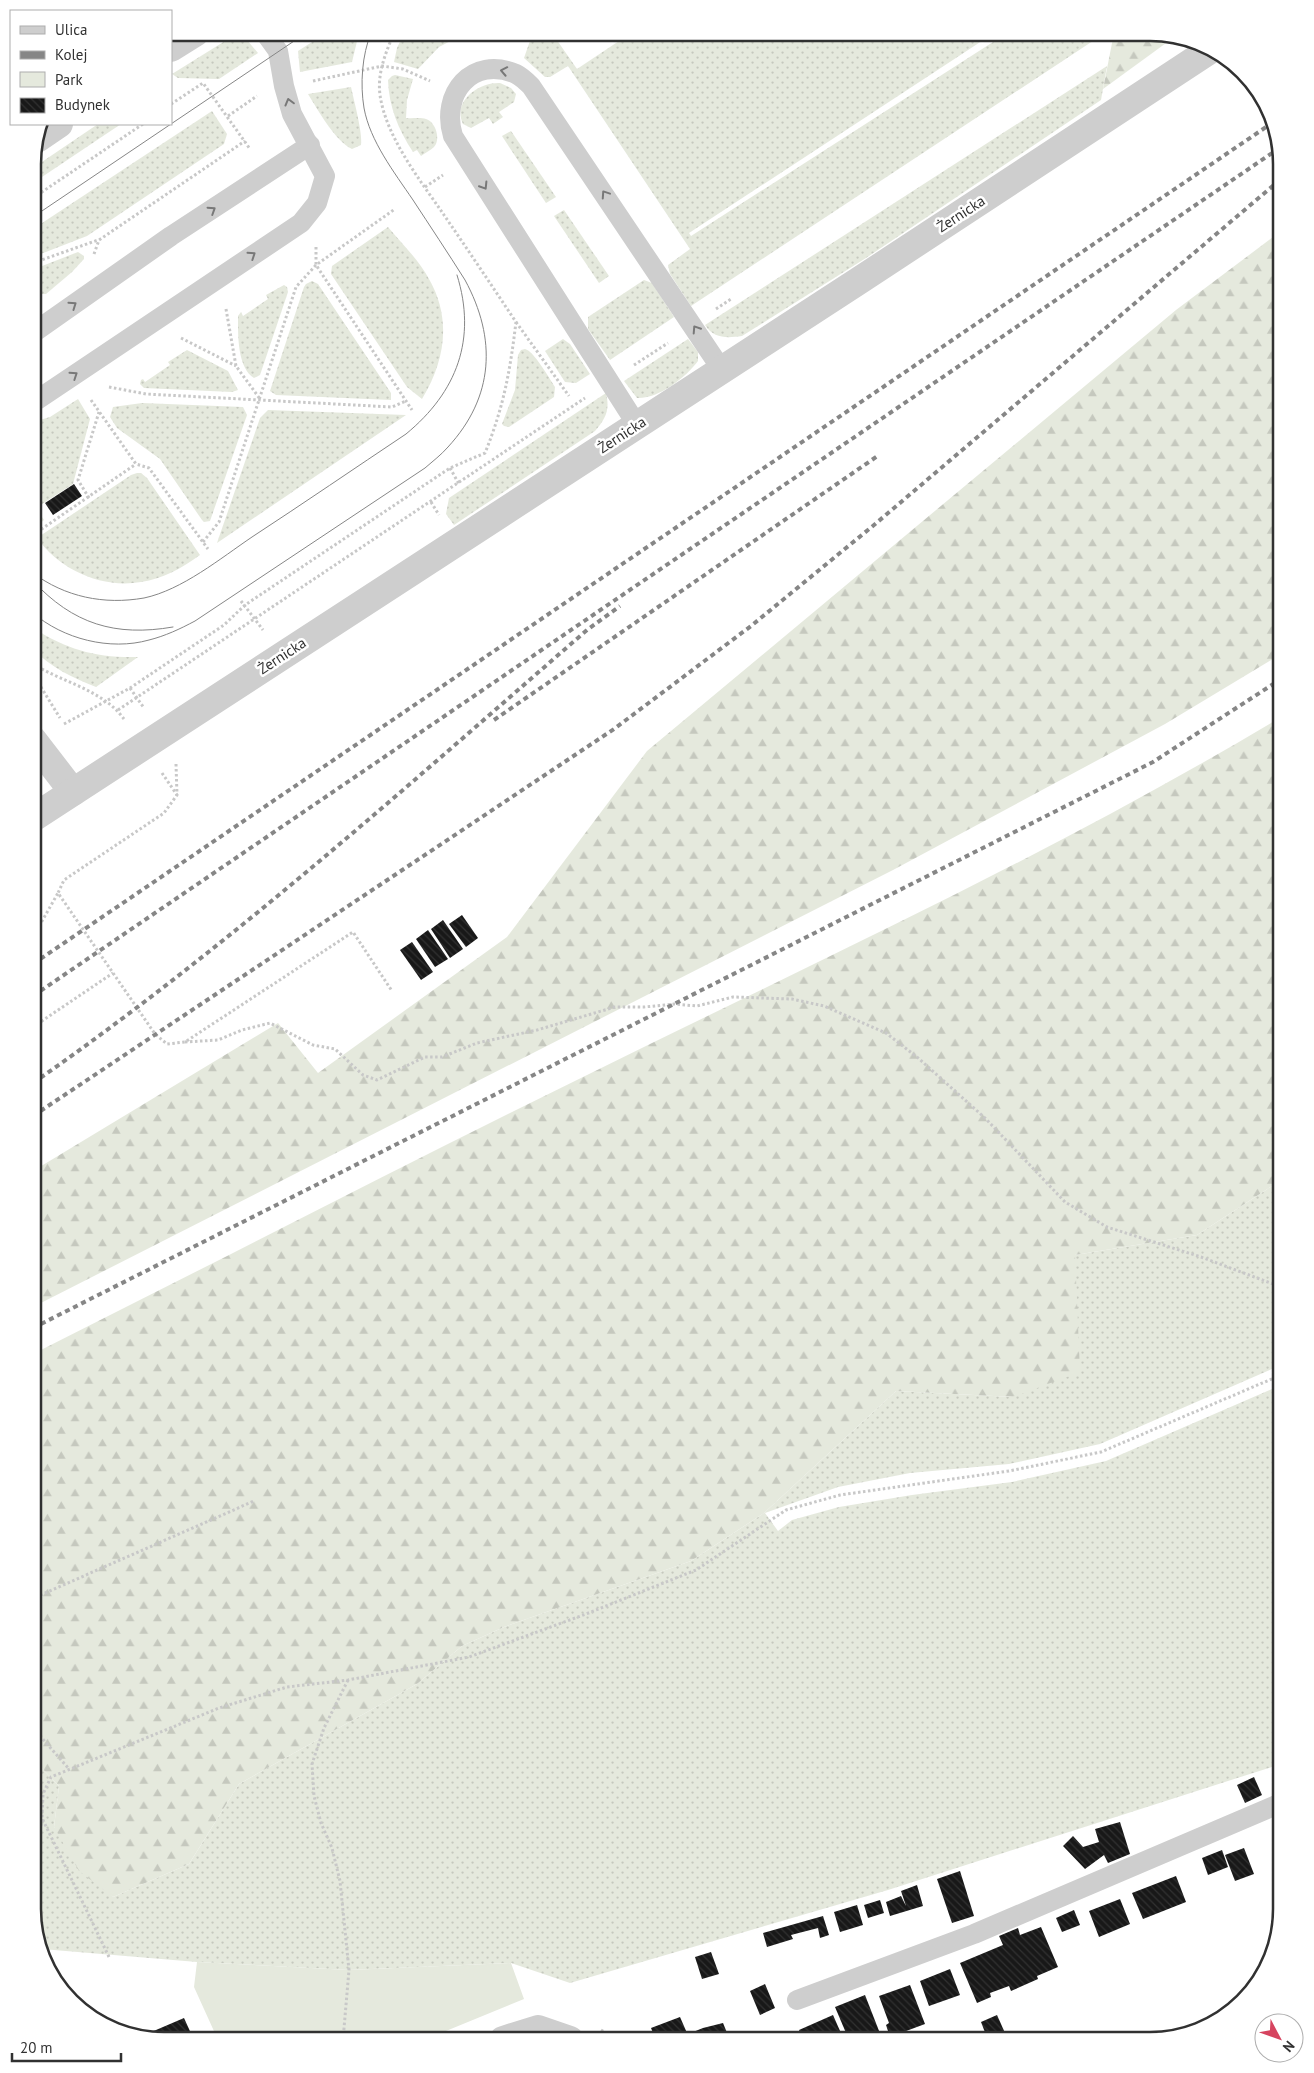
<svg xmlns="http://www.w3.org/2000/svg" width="1314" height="2073" viewBox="0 0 1314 2073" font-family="'PT Sans',sans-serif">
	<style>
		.grass { fill: url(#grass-dots) }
		.forest { fill: url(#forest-firs) }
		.park { fill: #e5e9dd }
		.building { fill: url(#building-back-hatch) }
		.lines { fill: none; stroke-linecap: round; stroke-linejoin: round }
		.path { stroke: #c8c8c8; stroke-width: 3; stroke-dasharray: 2.5 2.5; stroke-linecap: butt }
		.service { stroke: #cecece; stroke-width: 20 }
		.minor { stroke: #cecece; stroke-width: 28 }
		.tertiary { stroke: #cecece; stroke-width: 28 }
		.tram { stroke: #868686; stroke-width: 1 }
		.rail { stroke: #868686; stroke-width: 4; stroke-dasharray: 5 4; stroke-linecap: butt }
		.oneway { stroke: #787878 }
		.labels { text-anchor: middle; stroke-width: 5; stroke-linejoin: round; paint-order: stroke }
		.street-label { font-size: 15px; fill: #313131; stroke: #fff }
		.rim { fill: none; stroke: #313131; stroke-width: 2.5 }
	</style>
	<defs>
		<pattern id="grass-dots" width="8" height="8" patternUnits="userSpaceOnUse" patternTransform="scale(1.25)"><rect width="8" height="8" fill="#e5e9dd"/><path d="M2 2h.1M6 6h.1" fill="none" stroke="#c5c8be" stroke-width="1.8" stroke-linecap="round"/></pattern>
		<pattern id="forest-firs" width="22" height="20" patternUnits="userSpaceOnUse" patternTransform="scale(1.25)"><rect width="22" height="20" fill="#e5e9dd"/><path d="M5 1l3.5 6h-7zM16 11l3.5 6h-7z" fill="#c5c8be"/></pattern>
		<pattern id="building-back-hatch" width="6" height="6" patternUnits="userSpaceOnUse" patternTransform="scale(1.25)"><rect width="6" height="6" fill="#181818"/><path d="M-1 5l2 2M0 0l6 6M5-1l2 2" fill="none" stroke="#313131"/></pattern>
	</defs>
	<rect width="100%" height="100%" fill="#fff"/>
	<g class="grass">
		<polygon points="326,33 359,33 352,62 300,72 298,51"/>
		<polygon points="404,33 466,33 439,47 418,69 394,62 397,48"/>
		<polygon points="524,33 552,33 577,69 631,33 994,33 689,233 691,236 1007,33 1105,33 691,306 670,274 668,265 690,249 568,66 550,77 545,77 524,58 532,35"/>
		<polygon points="233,38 247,40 258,53 219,79 178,78 172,74 225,41"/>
		<path d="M 1107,66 L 1101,100 L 866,258 L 742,336 C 727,338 714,339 705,325 Z"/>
		<path d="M 395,75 L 413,79 L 407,100 L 406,118 C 412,119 420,117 426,119 C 436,122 441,140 434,147 C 431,150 425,153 421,156 L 417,150 L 413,152 C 398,129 389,107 388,80 L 392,76 Z"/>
		<path d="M 500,83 L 511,88 L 516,94 L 514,102 L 499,112 L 503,117 L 493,124 L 489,118 L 471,128 L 463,124 C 452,101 479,82 500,83 Z"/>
		<path d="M 351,87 C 354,101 363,134 361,145 L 352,149 C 335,141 318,110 308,94 Z"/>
		<polygon points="212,111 227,134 224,144 87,236 33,257 33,229"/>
		<polygon points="98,124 121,124 33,183 33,168"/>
		<polygon points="511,131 556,197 546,203 502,136"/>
		<polygon points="564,210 609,276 599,283 554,216"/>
		<path d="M 388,227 C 402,244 419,260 429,279 C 452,319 445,361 422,399 L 407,387 L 331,274 L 332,266 Z"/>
		<polygon points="78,252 84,256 84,259 72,272 46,294 41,294 34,274 37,268"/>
		<polygon points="644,280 652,283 674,317 610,360 588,329 588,317"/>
		<polygon points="312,281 318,284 391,393 391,400 276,395 270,391 304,287 306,284"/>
		<path d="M 284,285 L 287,287 L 288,292 L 260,375 L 254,378 C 237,367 238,334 238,316 L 241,312 L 243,316 L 268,299 L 266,295 Z"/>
		<polygon points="563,339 570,344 590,374 576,383 565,382 545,351"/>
		<path d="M 688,339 L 698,352 L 698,361 C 686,377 659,399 637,398 L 624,381 Z"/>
		<path d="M 525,349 C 534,351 549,378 555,387 L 554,397 L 509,427 L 504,426 L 502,424 L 515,390 L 518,355 L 521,350 Z"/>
		<polygon points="187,350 228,371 238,390 232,392 144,388 140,384 141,380 143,379 145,382 170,365 168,362"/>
		<path d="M 606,393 C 610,410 606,418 595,431 L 454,525 L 446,514 L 449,498 Z"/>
		<polygon points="78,399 90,419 73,484 36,508 44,520 33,528 33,422 50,417"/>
		<polygon points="142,403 243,407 247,415 210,521 204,522 202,520 160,459 117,428 110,417 113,407"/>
		<polygon points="268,410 406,415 217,543 260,418"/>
		<path d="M 137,473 L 141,473 L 147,478 L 200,555 C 182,568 163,579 141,582 C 102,589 60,570 37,538 L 131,475 Z"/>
		<path d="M 33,628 C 68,650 96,658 138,657 L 96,687 C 73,678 50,667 33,649 Z"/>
		<polygon points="1281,1180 1281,1365 1100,1444 1009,1464 910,1473 838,1487 765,1513 778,1531 792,1520 839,1507 912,1495 1012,1482 1106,1461 1281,1385 1281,1764 888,1890 570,1983 511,1963 349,1970 197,1962 42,1949 33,1909 33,1759 59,1786 54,1827 113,1897 189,1864 239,1784 417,1684 462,1646 504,1627 691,1561 764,1513 896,1391 1013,1397 1075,1255 1197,1235"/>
	</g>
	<g class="forest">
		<polygon points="1114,33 1159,33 1173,38 1103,89"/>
		<polygon points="1281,231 1281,654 1165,724 893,870 33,1307 33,1171 278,1023 318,1073 507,937 647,751 1176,310"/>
		<path d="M 1281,717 L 1281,1180 L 1197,1235 L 1075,1255 L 1080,1372 L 1013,1397 L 896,1391 L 764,1513 L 691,1561 L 504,1627 L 462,1646 L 417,1684 L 239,1784 L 189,1864 L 113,1897 L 79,1871 L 54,1827 L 59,1786 L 33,1759 L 33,1354 C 238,1251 443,1145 650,1044 C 863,940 1078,839 1281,717 Z"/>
	</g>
	<polygon class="park" points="197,1962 349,1970 511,1963 524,1999 424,2040 218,2040 194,1987"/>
	<g class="building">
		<polygon points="74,484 82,496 53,515 45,503"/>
		<polygon points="462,915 478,938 466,947 449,924"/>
		<polygon points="443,920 463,949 450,958 431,929"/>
		<polygon points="428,930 448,959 435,967 416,939"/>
		<polygon points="412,942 433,972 421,980 400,950"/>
		<polygon points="1254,1777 1262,1795 1245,1803 1237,1785"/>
		<polygon points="1120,1822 1130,1854 1108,1863 1104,1855 1085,1869 1063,1846 1073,1836 1083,1847 1099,1842 1095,1829"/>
		<polygon points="1244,1848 1254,1874 1235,1881 1225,1855"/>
		<polygon points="1222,1850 1228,1867 1208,1875 1202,1858"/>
		<polygon points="960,1871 974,1916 952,1923 937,1879"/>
		<polygon points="1176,1876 1186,1902 1143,1919 1132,1893"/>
		<polygon points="917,1885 923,1906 890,1916 886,1902 901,1896 906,1906 901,1891"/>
		<polygon points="1120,1899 1130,1924 1099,1937 1089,1911"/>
		<polygon points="880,1900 884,1913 868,1918 864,1905"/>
		<polygon points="857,1905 863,1925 840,1932 834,1912"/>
		<polygon points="1074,1910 1080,1925 1062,1932 1056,1918"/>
		<polygon points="823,1916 829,1935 820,1938 818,1928 791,1935 793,1939 767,1947 763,1933"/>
		<polygon points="1041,1927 1058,1967 1037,1976 1038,1979 1011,1991 1009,1986 990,1993 991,1997 977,2003 960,1963 1003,1945 999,1936 1018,1928 1020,1935"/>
		<polygon points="711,1952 719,1974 702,1979 695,1957"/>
		<polygon points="950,1969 960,1995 929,2006 920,1981"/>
		<polygon points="765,1984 775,2008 760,2015 750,1991"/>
		<polygon points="910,1985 925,2024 890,2037 886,2025 889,2023 879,1996"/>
		<polygon points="865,1995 881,2036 870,2040 849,2040 835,2007"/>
		<polygon points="833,2015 844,2040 803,2040 799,2030"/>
		<polygon points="997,2015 1005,2033 988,2040 981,2022"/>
		<polygon points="680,2017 687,2033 669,2040 656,2040 651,2028"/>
		<polygon points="184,2018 194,2040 156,2040 142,2036"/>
		<polygon points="723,2023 730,2040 673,2040 703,2028"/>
	</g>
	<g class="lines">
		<g class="path">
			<polyline points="313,81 382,66 403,69 430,81"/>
			<polyline points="171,104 203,83 250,149"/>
			<polyline points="228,116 257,96"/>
			<polyline points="425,187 443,175"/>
			<polyline points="33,198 143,124"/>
			<polyline points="316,247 316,265 412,410"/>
			<polyline points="94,254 99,240 245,141"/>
			<polyline points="33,263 98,240"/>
			<polyline points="226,309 236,366 260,399"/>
			<polyline points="716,309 731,299"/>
			<polyline points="516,322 569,396"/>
			<polyline points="181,338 236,366"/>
			<polyline points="634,365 668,343"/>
			<polyline points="109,387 146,394 392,407 406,401"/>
			<polyline points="91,400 136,464 149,468 208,549"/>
			<polyline points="450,468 459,484"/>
			<polyline points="89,498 78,480 99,412"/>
			<polyline points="431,502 439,515"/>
			<polyline points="33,535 136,464"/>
			<polyline points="203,542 219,522 296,287 316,265 395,209"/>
			<polyline points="241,601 263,630"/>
			<path d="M 33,664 C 62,682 103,690 124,719"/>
			<polyline points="33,674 60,718"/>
			<polyline points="130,688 144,708"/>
			<polyline points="118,710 585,398"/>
			<path d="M 64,724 L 130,688 L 224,625 L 245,605 L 450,468 L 485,453 C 504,406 510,371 516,322 C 492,286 468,250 444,215 C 420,180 386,137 380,95 C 377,73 386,52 394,33"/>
			<polyline points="176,764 177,795 164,813 64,880 58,893 155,1034 167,1044 185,1042 353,932 392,991"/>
			<polyline points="162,773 177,795"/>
			<polyline points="33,934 37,930 58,893"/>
			<polyline points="33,1027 113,973"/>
			<polyline points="185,1042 218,1040 242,1030 270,1023 313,1045 335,1049 363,1075 377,1080 425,1057 442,1057 477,1043 537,1030 615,1007 644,1007 674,1004 697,1006 733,997 792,999 824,1006 886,1033 917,1057 985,1118 1065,1202 1107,1227 1201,1257 1281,1287"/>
			<polyline points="33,1657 38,1619 36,1597 254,1501"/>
			<polyline points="33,1706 41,1737 69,1769"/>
			<polyline points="33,1849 38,1843 42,1819"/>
			<polyline points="109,1957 42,1818 43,1794 51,1777 219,1708 287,1687 348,1680 469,1657 586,1614 696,1570 786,1510 840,1495 1009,1471 1101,1452 1281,1375"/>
			<polyline points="601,2030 618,2040"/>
			<polyline points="343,2040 349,1970 340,1881 332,1848 321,1823 314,1796 312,1764 324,1728 348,1680"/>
			<polyline points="453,2040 471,2033"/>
		</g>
		<g class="service">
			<polyline points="33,333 171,236 310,145"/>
			<polyline points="33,400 37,400 301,223 317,203 325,176 292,114 284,86 278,51 265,33"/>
			<path d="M 637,425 L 453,136 C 440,94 472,55 516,74 C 522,77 527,82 531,86 L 722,370"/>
			<polyline points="797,2000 974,1934 1281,1803"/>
		</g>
		<polyline class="minor" points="503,2040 538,2029 570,2040"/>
		<g class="tertiary">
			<polyline points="171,48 195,33"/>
			<polyline points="37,139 59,124"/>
			<polyline points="33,740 73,792"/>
			<polyline points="33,818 860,280 1210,50"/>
		</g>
		<g class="tram">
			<polyline points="33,217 306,33"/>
			<path d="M 33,573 C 65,597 104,605 144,598 C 182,590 221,558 252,537 C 304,503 355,468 406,434 C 457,392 477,339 457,275"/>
			<path d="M 33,581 C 73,624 115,637 173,627"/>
			<path d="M 33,613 C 63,639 110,651 149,640 C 165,636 180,629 195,621 L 425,468 C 433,461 441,455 448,447 C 494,397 497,339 465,280 C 448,253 430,226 413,200 C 394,172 370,141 364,108 C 360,84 362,55 371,33"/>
		</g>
		<g class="rail">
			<polyline points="494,720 879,455"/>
			<polyline points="33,964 1272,123"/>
			<polyline points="33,996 1278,149"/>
			<path d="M 33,1083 C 229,947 407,786 587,630 L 620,606"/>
			<polyline points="33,1116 614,729 751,626 874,525 1281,179"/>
			<polyline points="33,1328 1153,762 1281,679"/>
		</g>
	</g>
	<defs><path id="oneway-chevron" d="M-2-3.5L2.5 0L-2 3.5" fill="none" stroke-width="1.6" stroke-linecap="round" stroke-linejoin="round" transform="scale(1.25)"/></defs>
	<g class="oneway">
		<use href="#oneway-chevron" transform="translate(504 71) rotate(-169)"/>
		<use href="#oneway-chevron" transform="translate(289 102) rotate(-105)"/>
		<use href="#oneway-chevron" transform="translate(484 186) rotate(58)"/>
		<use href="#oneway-chevron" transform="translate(605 194) rotate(-124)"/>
		<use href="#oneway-chevron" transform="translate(212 210) rotate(-33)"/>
		<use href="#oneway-chevron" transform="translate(252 255) rotate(-34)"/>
		<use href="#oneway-chevron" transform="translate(73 305) rotate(-35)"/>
		<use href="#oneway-chevron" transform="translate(696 329) rotate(-123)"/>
		<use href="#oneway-chevron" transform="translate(74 375) rotate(-34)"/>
	</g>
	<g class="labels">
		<g class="street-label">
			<text transform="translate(961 214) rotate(-33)" y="5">Żernicka</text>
			<text transform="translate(622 435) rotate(-33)" y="5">Żernicka</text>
			<text transform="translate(282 656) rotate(-33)" y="5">Żernicka</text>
		</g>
	</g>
	<path d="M0 0H1314V2073H0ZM164 41H1150A123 123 0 0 1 1273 164V1909A123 123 0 0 1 1150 2032H164A123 123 0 0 1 41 1909V164A123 123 0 0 1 164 41Z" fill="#fff" fill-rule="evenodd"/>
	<path class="rim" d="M164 41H1150A123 123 0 0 1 1273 164V1909A123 123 0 0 1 1150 2032H164A123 123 0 0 1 41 1909V164A123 123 0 0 1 164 41Z"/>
	<rect x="10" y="10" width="162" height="115" fill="#ffffff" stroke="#adadad"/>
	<rect x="20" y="26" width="25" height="8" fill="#cecece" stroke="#adadad"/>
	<text x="55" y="35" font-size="15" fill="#313131">Ulica</text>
	<rect x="20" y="51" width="25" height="8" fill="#868686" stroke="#adadad"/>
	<text x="55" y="60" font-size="15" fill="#313131">Kolej</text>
	<rect x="20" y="72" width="25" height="15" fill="#e5e9dd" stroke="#adadad"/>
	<text x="55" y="85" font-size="15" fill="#313131">Park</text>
	<rect x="20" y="98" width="25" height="15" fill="url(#building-back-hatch)" stroke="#adadad"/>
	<text x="55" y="110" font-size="15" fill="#313131">Budynek</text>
	<g transform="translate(1279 2038) rotate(131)"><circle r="24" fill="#ffffff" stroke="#adadad"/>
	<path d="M0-4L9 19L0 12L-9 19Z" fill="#d6445f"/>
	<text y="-8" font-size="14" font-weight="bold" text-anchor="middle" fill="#313131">N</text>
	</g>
	<path d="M12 2053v8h109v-8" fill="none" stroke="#313131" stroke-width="2.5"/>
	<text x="20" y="2053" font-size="15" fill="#313131" stroke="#ffffff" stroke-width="4" paint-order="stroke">20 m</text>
</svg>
